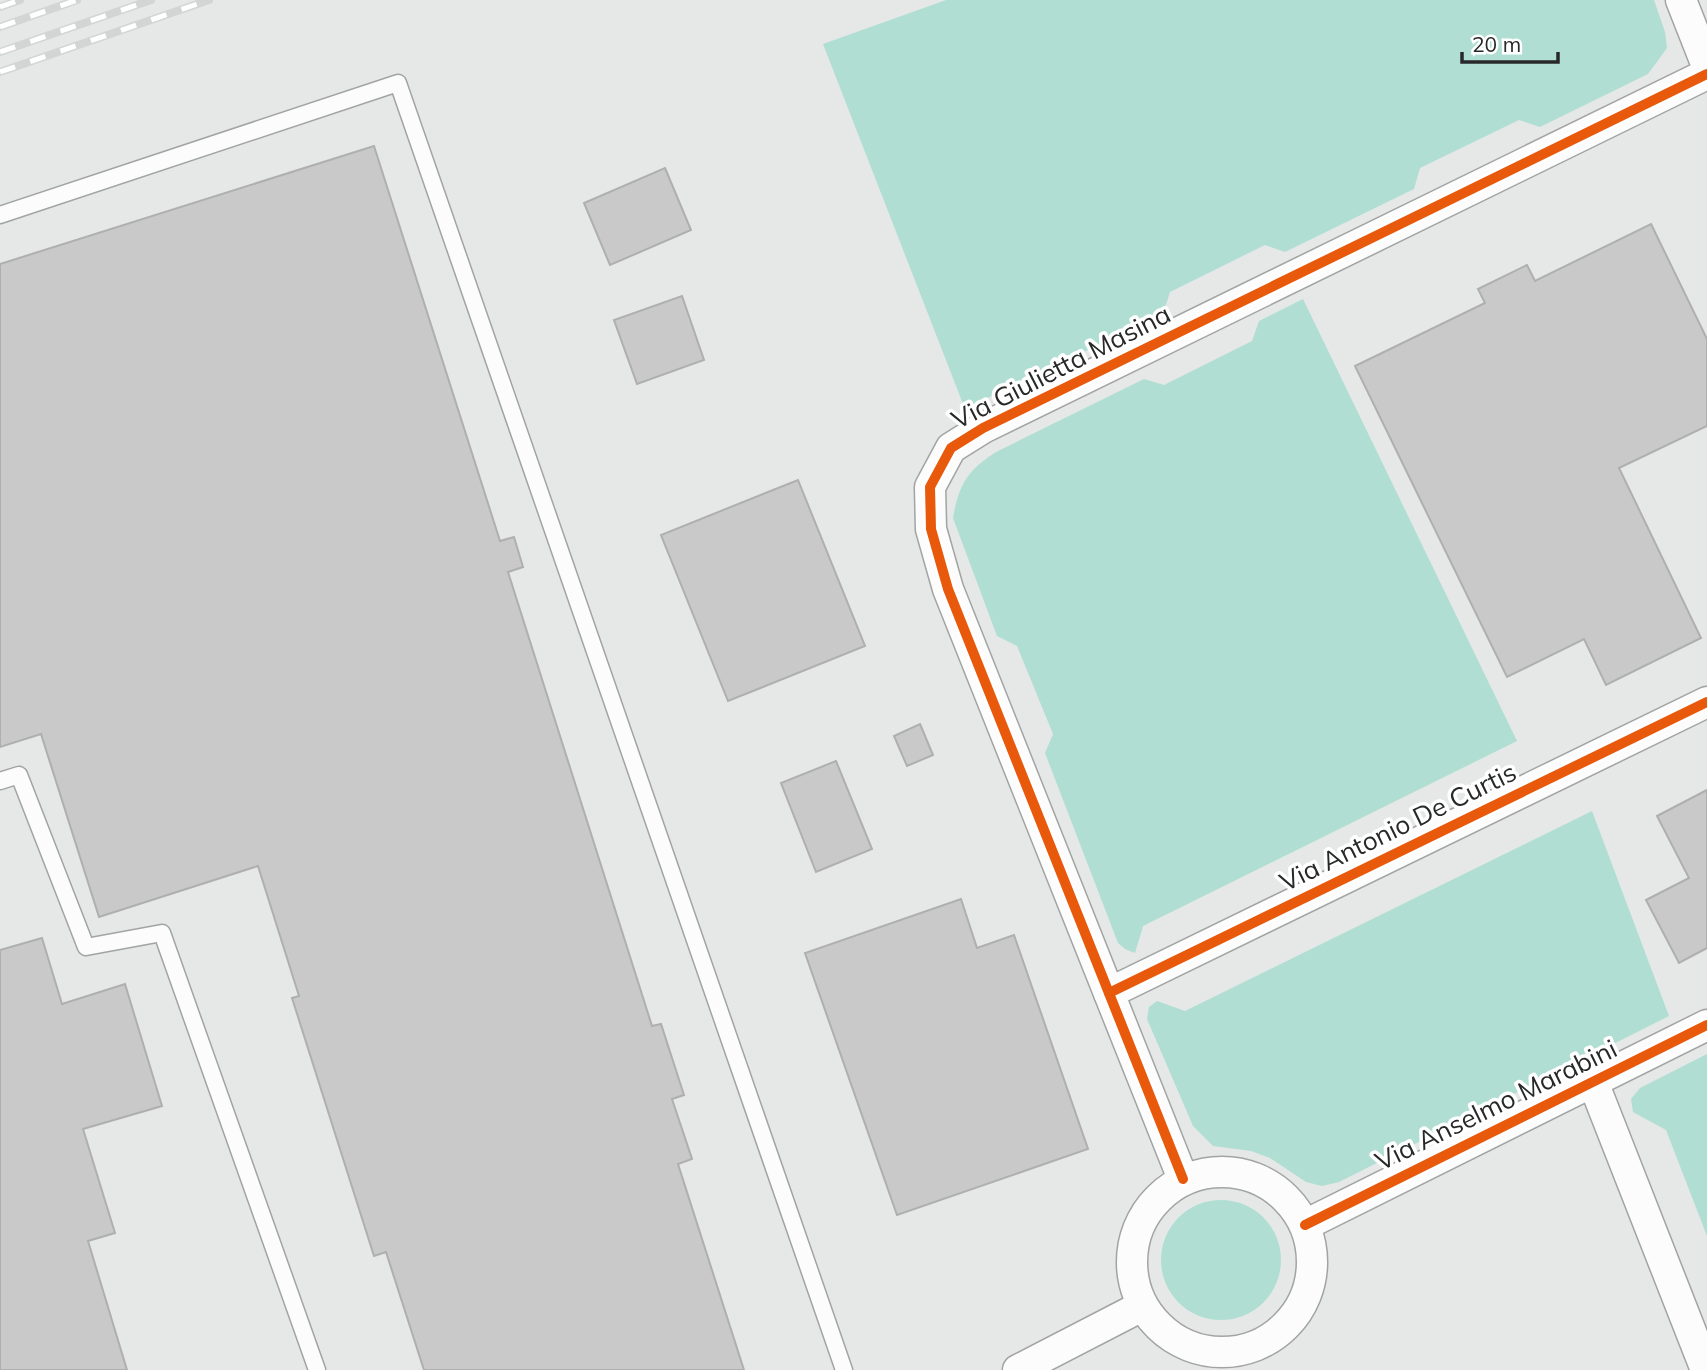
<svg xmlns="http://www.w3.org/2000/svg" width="1707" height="1370" viewBox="0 0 1707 1370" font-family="Mulish,sans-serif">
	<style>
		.green { fill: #b0ded3 }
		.building { fill: #c8c9c8; stroke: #aeafae; stroke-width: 2 }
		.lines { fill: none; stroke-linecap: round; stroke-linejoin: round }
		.service-casing { stroke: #a2a4a3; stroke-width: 19 }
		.minor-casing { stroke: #a2a4a3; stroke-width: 33 }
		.service { stroke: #fbfcfb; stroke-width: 16 }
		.minor { stroke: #fbfcfb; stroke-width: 30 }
		.rail-casing { stroke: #d3d4d4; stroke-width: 8 }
		.rail { stroke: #fff; stroke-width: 5; stroke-dasharray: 16; stroke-linecap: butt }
		.cycleway-casing { stroke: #fff; stroke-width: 15 }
		.cycleway { stroke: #e8590c; stroke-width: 10 }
		.labels { text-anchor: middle; stroke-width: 7; stroke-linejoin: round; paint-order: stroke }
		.street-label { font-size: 26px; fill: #272828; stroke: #fff }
	</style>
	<rect width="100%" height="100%" fill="#e5e8e7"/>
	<g class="green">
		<polygon points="946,0 1654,0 1665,32 1667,48 1648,74 1540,127 1519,120 1420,168 1414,189 1285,252 1265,245 1170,292 1163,314 965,409 823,44"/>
		<path d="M 1303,299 L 1517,741 L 1143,926 L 1135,953 L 1125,949 L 1118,943 L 1045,753 L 1053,734 L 1017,646 L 997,636 L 953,518 C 959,484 968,469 998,451 L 1144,379 L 1164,385 L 1252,341 L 1259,321 Z"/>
		<polygon points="1592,811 1669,1016 1339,1182 1322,1186 1306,1182 1270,1158 1251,1151 1213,1146 1193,1126 1147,1019 1149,1007 1157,1001 1185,1011"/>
		<polygon points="1707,1054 1707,1236 1666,1130 1633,1112 1631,1099 1640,1088"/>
		<circle cx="1221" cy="1260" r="60"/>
	</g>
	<g class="building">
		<polygon points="374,146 500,541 514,537 523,567 508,572 652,1026 661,1024 684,1095 672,1099 692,1159 678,1164 744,1370 424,1370 386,1252 374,1256 292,998 299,996 258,866 99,917 41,734 0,747 0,264"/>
		<polygon points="665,168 691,230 610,265 584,203"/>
		<polygon points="1651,224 1707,339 1707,426 1619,468 1701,638 1606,685 1584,639 1507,677 1355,366 1485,303 1478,289 1527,265 1535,281"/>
		<polygon points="682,296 704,360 637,384 614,320"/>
		<polygon points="798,480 865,646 728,701 661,535"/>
		<polygon points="920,724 933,755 907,766 894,736"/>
		<polygon points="836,761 872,849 816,872 781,783"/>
		<polygon points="1707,790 1707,948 1679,963 1646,900 1689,878 1657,816"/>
		<polygon points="961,899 977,948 1014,935 1088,1149 897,1215 805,953"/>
		<polygon points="42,938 62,1004 125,984 162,1106 83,1129 115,1233 88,1241 127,1370 0,1370 0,950"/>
	</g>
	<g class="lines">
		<g class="service-casing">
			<g id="service">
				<polyline points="0,215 398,83 844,1370"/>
				<polyline points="0,781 19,775 86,947 162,933 317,1370"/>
			</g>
		</g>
		<g class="minor-casing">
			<g id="minor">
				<polyline points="1681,0 1707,66"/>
				<polyline points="1109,993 1707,702"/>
				<polyline points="1593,1082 1706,1370"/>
				<circle cx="1222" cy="1262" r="90"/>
				<polyline points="1183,1179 948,589 931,529 930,487 951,448 983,428 1707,74"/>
				<polyline points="1305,1225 1707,1025"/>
				<polyline points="1018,1370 1142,1306"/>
			</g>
		</g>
		<use href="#service" class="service"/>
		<use href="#minor" class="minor"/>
		<g class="rail-casing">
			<g id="rail">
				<polyline points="0,7 20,0"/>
				<polyline points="0,27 77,0"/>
				<polyline points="0,52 151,0"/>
				<polyline points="0,72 209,0"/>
			</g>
		</g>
		<use href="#rail" class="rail"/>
		<g class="cycleway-casing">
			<g id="cycleway">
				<polyline points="1109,993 1707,702"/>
				<polyline points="1183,1179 948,589 931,529 930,487 951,448 983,428 1707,74"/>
				<polyline points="1305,1225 1707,1025"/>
			</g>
		</g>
		<use href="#cycleway" class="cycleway"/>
	</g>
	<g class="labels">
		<g class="street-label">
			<text transform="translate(1061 367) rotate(-27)" y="9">Via Giulietta Masina</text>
			<text transform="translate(1398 827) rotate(-26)" y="9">Via Antonio De Curtis</text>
			<text transform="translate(1496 1105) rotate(-26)" y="9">Via Anselmo Marabini</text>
		</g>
	</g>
	<path d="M1462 52v10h96v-10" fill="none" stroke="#272828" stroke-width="3.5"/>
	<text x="1472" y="52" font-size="21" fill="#272828" stroke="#ffffff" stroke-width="5" paint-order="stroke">20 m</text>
</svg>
